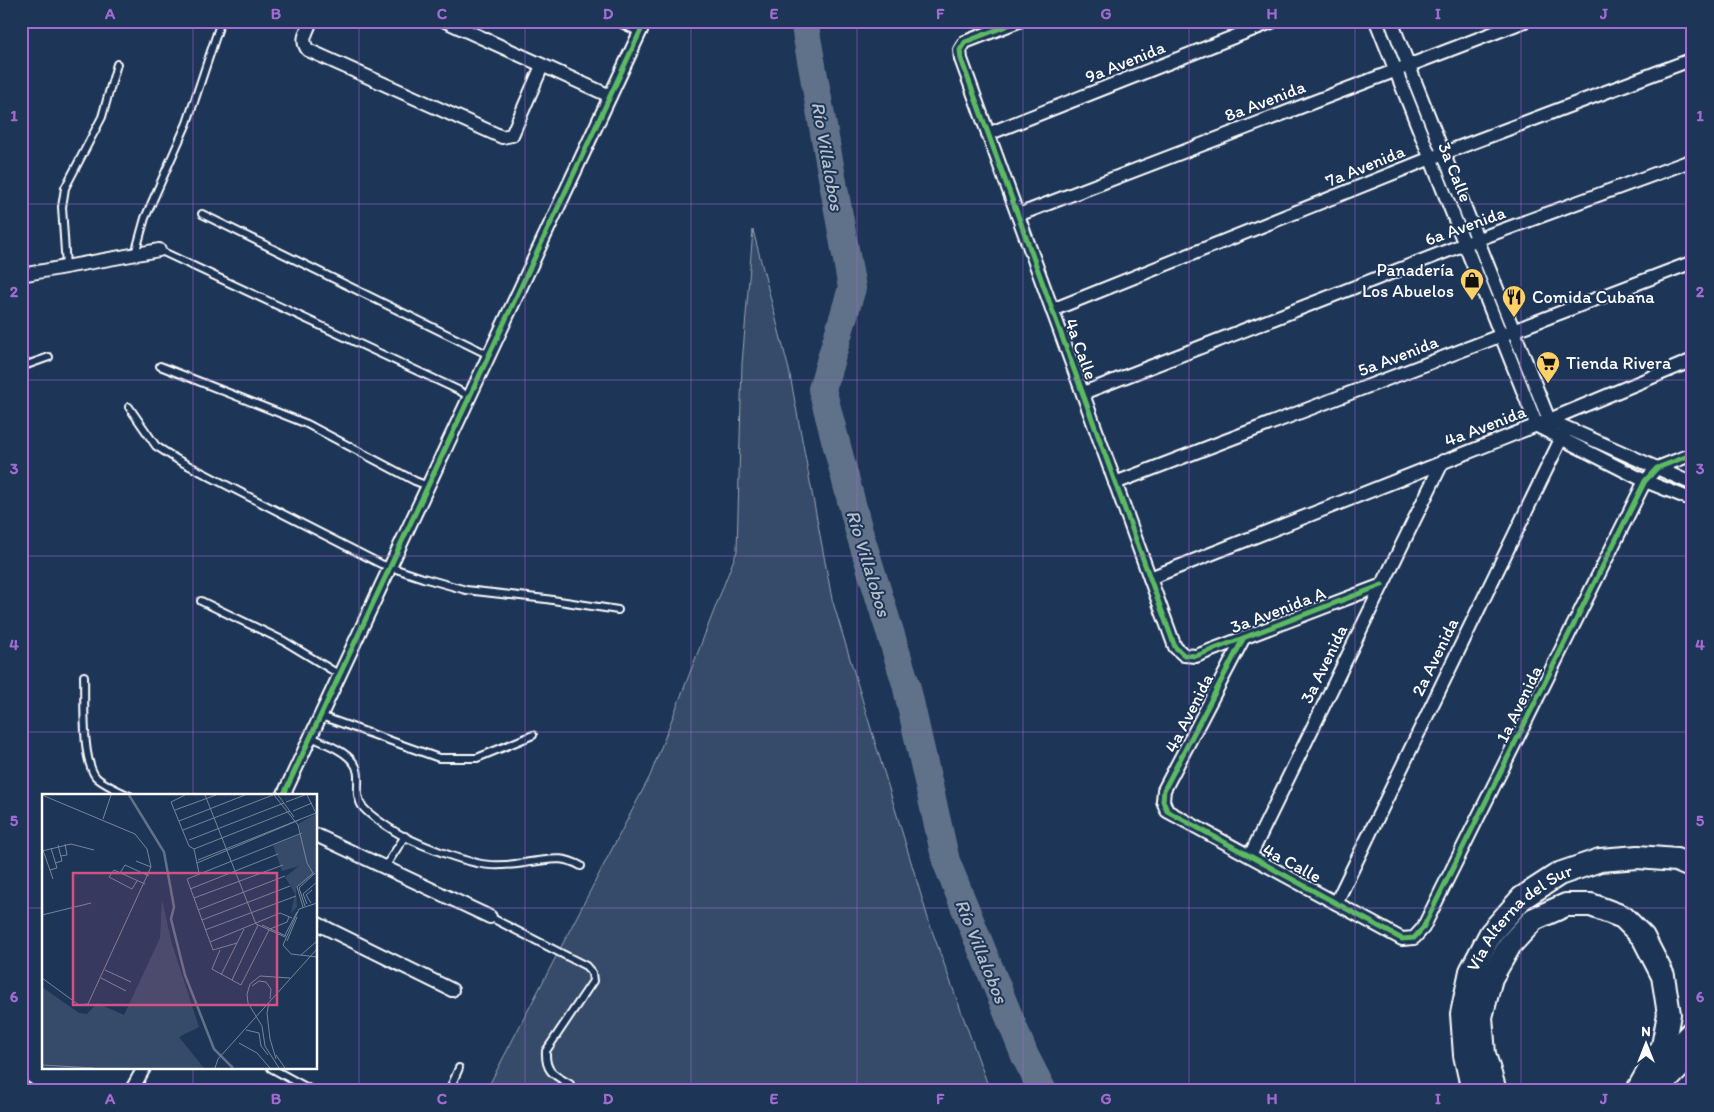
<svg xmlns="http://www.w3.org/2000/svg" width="1714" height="1112" viewBox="0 0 1714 1112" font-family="Itim,sans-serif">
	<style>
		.green { fill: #364b69; stroke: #9aa5b4 }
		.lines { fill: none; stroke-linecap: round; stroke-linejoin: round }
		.river { stroke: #617289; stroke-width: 28 }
		.lane-casing { stroke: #fff; stroke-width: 10 }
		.street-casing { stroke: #fff; stroke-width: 16 }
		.highway-casing { stroke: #fff; stroke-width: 26 }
		.lane { stroke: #1d3557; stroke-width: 6 }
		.street { stroke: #1d3557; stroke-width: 12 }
		.highway { stroke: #1d3557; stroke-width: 22 }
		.cycleway-casing { stroke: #1d3557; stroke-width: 8 }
		.cycleway { stroke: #5cba63; stroke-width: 5 }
		.grid { fill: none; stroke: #a36bd2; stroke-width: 1; stroke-opacity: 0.55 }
		.labels { text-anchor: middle; stroke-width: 4; stroke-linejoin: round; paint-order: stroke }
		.street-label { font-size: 18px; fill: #fff; stroke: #1d3557 }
		.poi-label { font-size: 18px; fill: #fff; stroke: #1d3557; text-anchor: start }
		.water-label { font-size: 19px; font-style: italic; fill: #b8c0ca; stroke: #1d3557 }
		.inset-river { fill: none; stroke: #617289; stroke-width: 2.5 }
		.inset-road { fill: none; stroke: #77869a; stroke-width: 1 }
		.view { fill: #d15284; fill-opacity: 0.15; stroke: #d15284; stroke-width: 2.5 }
		.inset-edge { fill: none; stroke: #fff; stroke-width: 2.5 }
		.neatline { fill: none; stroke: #a36bd2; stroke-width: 2 }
		.grid-label { font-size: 16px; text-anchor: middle; font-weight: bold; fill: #a36bd2 }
	</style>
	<rect width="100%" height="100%" fill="#1d3557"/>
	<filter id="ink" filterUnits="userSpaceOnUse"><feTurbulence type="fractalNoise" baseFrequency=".02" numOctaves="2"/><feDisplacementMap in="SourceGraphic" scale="10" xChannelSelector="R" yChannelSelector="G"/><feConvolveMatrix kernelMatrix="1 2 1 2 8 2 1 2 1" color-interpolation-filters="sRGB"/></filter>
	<g filter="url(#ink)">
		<polygon class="green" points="753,230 789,370 832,599 930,925 990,1091 486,1091 650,776 737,551 742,364"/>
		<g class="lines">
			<polyline class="river" points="804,21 852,288 822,389 859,531 906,684 946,861 1025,1056 1043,1091"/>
			<g class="lane-casing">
				<g id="lane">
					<polyline points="202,214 489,355"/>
					<polyline points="159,250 458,390 470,397"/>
					<polyline points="135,254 145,218 187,123 221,21"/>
					<polyline points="66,267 62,207 65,188 102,117 117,64"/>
					<polyline points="160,366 307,424 415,481 428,486"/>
					<polyline points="21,367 49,357"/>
					<polyline points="129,407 156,446 178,460 234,489 381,564 423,578 466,590 546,599 618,610"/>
					<polyline points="201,601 284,641 340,675"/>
					<path d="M 84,676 C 85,699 81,759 96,777 C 103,784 121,792 130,796"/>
					<polyline points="321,716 439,758 477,758 533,735"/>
					<path d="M 311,737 C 324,743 344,750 353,762 C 361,771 357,785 358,795 C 359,798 360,804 362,806 C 368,815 395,832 405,837 C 424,846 456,859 477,863 C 493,867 513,865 530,862 C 551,860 561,855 581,866"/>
					<polyline points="385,867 405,836"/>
					<path d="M 490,917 L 586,966 L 592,973 L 593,981 L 546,1051 C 545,1072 554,1075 570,1084"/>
					<polyline points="271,1068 313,1091"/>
					<polyline points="449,1091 459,1068"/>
				</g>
			</g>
			<g class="street-casing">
				<g id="street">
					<path d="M 311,21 C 307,32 300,40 308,50 L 502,137 L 512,135 L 542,66"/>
					<polyline points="445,21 610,96"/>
					<polyline points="622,21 641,30"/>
					<polyline points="1019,21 965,42 960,50 961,59 1175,647 1184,655 1196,656 1382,585"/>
					<polyline points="1376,21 1537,426 1645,481 1693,500"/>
					<polyline points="1391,21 1549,420 1693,484"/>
					<polyline points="988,134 1274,21"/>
					<polyline points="1018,215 1525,21"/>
					<polyline points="21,275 159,250"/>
					<polyline points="1052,310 1431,158 1693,59"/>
					<polyline points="1083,393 1465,244 1693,160"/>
					<polyline points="1115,483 1693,262"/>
					<polyline points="1150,578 1537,425 1693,360"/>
					<polyline points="1243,639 1164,790 1163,801 1167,811 1402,939 1414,938 1423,928 1645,481 1657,468 1693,454"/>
					<polyline points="283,796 641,30 643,21"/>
					<polyline points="316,835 490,917"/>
					<polyline points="1250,856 1443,461"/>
					<polyline points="1336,903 1561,439 1565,433"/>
					<polyline points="316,923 452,990"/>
					<polyline points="21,1086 28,1091"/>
					<polyline points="131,1091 144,1068"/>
				</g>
			</g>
			<g class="highway-casing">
				<g id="highway">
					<polyline points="1659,1067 1693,1031"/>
					<path id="s1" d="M 1473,1091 L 1465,1055 L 1462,1014 L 1471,971 L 1491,933 L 1522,898 L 1559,874 L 1600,860 L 1638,857 L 1676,860 L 1693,867"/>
					<polyline points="1495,1091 1484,1054 1481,1017 1491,978 1510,945 1534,919 1566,905 1591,905 1623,917 1643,937 1663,976 1669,1014 1663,1046 1639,1088"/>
					<polyline points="1656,1091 1687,1059"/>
				</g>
			</g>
			<use href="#lane" class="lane"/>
			<use href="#street" class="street"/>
			<use href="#highway" class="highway"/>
			<g class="cycleway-casing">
				<g id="cycleway">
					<polyline points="1019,21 965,42 960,50 961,59 1175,647 1184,655 1196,656 1382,585"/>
					<polyline points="1243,639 1164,790 1163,801 1167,811 1402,939 1414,938 1423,928 1645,481 1657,468 1693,454"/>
					<polyline points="283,796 641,30 643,21"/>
				</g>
			</g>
			<use href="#cycleway" class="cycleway"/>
		</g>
	</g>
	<path class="grid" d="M 193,21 L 193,796M 359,21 L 359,1091M 525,21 L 525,1091M 691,21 L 691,1091M 857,21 L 857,1091M 1023,21 L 1023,1091M 1189,21 L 1189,1091M 1355,21 L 1355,1091M 1521,21 L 1521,1091M 21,204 L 1693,204M 21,380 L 1693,380M 21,556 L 1693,556M 21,732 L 1693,732M 21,908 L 44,908M 316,908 L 1693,908M 193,1068 L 193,1091"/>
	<defs>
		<g id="shop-pin" transform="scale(1.25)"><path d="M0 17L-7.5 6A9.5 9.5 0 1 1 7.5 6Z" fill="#ffd166" stroke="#1d3557"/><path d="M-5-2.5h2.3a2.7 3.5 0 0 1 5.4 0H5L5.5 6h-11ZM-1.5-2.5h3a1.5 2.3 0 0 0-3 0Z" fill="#111"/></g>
		<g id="restaurant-pin" transform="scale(1.25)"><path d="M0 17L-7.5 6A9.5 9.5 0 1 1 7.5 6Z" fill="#ffd166" stroke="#1d3557"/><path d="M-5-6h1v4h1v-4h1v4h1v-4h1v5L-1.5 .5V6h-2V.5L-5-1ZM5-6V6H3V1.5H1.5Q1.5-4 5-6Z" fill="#111"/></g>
		<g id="supermarket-pin" transform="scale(1.25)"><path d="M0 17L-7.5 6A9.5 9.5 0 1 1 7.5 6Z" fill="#ffd166" stroke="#1d3557"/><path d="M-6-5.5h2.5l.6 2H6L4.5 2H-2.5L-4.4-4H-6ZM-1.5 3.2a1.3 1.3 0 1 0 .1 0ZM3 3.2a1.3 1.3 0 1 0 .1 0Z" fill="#111"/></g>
	</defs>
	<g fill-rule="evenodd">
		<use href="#shop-pin" x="1472" y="280"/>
		<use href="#restaurant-pin" x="1514" y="297"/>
		<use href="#supermarket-pin" x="1548" y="363"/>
	</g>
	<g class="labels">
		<g class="street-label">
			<text transform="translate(1125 62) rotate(-22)" y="6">9a Avenida</text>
			<text transform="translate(1265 101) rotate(-21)" y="6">8a Avenida</text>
			<text transform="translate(1365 166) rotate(-22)" y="6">7a Avenida</text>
			<text transform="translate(1455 172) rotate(68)" y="6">3a Calle</text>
			<text transform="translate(1465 226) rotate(-20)" y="6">6a Avenida</text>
			<text transform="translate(1081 349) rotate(70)" y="6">4a Calle</text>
			<text transform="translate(1398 356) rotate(-21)" y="6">5a Avenida</text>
			<text transform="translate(1485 426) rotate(-21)" y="6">4a Avenida</text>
			<text transform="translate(1278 610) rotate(-21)" y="6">3a Avenida A</text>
			<text transform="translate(1435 657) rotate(-64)" y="6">2a Avenida</text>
			<text transform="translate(1324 664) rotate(-64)" y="6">3a Avenida</text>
			<text transform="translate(1519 704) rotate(-64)" y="6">1a Avenida</text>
			<text transform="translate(1189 713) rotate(-63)" y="6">4a Avenida</text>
			<text transform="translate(1292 863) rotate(28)" y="6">4a Calle</text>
			<text dy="6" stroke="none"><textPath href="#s1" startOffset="196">Vía Alterna del Sur</textPath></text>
		</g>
		<g class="poi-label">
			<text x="1454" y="276" text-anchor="end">Panadería<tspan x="1454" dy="21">Los Abuelos</tspan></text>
			<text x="1532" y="303">Comida Cubana</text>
			<text x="1566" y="369">Tienda Rivera</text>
		</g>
		<g class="water-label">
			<text transform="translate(828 156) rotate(80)" y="7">Río Villalobos</text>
			<text transform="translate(869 563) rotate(73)" y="7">Río Villalobos</text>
			<text transform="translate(982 951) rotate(68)" y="7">Río Villalobos</text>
		</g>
	</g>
	<g transform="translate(42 794)">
		<rect width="275" height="275" fill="#1d3557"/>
		<path d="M 275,19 L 275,79 L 254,94 L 255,113 L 249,119 L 253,100 L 243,83 L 257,72 L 240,77 L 231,51 L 260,40 L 256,30 ZM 120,106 L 130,150 L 157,233 L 137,243 L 162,274 L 0,274 L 0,193 L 37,219 L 45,220 L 55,209 L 82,221 L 118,144 Z" fill="#364b69"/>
		<path class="inset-river" d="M 87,1 L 122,58 L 132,113 L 129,125 L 143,181 L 172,255 L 191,274"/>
		<path class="inset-road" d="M 0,1 L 93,40 L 105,55 L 109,73 L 46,210 L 37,211 L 0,184M 143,1 L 129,8 L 147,52 L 152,55 L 157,79M 163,1 L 214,130 L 243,143M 232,1 L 256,31 L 265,69 L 271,79M 236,1 L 252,23M 244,8 L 263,1M 133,16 L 174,1M 251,17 L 270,9M 61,25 L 69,1M 137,27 L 203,1M 141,36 L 231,1M 147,46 L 242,9M 152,55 L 248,17M 1,56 L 11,85M 0,57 L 29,50 L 52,56M 19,62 L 25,61 L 23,50M 156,66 L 274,19 L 265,1M 94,67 L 109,73M 13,69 L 20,67 L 16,51M 155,69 L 257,26M 8,76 L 15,74 L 9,54M 78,79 L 83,71 L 107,82M 95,87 L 90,95 L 67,83 L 72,76 L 103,90M 148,95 L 236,60M 152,104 L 241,71M 269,109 L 264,101 L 270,96M 275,109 L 257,115 L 241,151 L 249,160 L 275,163M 265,110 L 261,100 L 275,88M 263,112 L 257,94 L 273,79M 261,113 L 255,93 L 271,79M 156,116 L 243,82M 0,121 L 49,109M 160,126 L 248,92M 220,131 L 244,142M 228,135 L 245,128 L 247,123M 163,136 L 254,102M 243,141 L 255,118M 245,147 L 255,123M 168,148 L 238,119 L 250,124M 195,149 L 171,156 L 145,85 L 260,39M 178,156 L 170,175 L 199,191 L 227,136M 259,161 L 275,147M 63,176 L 89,188M 179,181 L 202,135M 59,184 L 84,197M 190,186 L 216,131M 210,192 L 217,187 L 224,188 L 229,195 L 228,205M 227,209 L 225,219 L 228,245 L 234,265M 204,236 L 217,239 L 219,252 L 226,261M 197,249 L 215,259 L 228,274M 234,261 L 243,274M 0,271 L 52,274M 173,274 L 176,265 L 275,155M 237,274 L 223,252 L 220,232 L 206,209 L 205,200 L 208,190 L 218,182 L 248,184"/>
		<path class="view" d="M 31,79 L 235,79 L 235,211 L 31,211 Z"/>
		<rect width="275" height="275" class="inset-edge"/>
	</g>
	<rect width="1714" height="1112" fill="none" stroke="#1d3557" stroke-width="55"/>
	<g transform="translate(1646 1044)" stroke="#1d3557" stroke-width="4" paint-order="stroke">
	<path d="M0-4L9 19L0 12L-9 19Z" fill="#ffffff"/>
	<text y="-8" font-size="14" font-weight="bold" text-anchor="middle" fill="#ffffff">N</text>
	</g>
	<rect x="28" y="28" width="1658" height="1056" class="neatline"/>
	<g class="grid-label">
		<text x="110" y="19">A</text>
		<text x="276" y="19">B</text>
		<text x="442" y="19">C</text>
		<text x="608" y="19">D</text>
		<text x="774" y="19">E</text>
		<text x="940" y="19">F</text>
		<text x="1106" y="19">G</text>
		<text x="1272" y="19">H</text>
		<text x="1438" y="19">I</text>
		<text x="1604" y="19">J</text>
		<text x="14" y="121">1</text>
		<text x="1700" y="121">1</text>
		<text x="14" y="297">2</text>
		<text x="1700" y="297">2</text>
		<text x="14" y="474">3</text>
		<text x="1700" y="474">3</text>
		<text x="14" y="650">4</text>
		<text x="1700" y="650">4</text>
		<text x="14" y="826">5</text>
		<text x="1700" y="826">5</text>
		<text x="14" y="1002">6</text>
		<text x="1700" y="1002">6</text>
		<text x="110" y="1104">A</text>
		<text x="276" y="1104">B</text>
		<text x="442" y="1104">C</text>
		<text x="608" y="1104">D</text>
		<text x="774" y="1104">E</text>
		<text x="940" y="1104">F</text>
		<text x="1106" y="1104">G</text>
		<text x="1272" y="1104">H</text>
		<text x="1438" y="1104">I</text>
		<text x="1604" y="1104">J</text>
	</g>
</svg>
